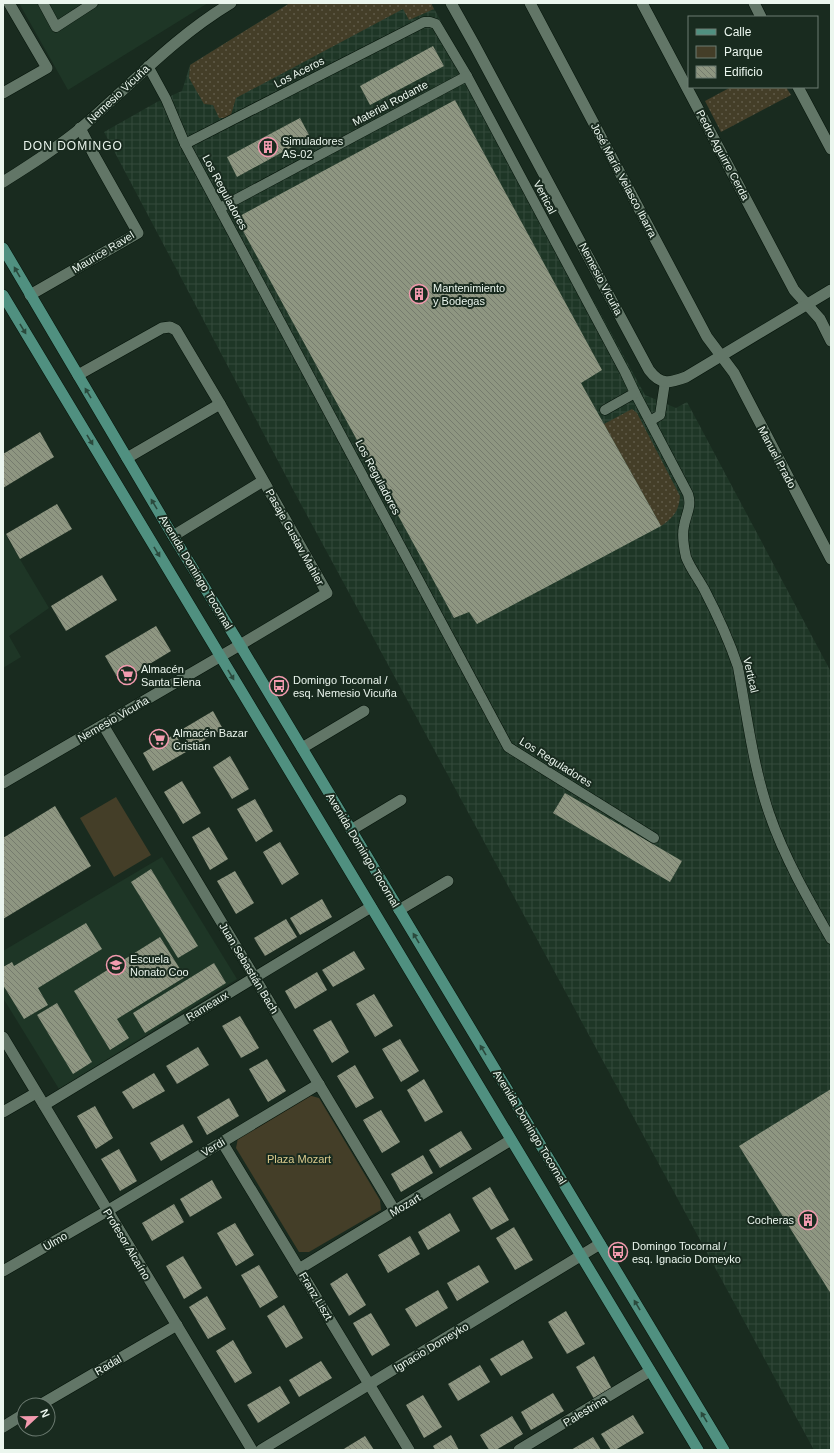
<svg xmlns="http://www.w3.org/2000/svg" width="834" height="1453" viewBox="0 0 834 1453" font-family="Helvetica,sans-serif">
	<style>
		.built { fill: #1e3626 }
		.industrial { fill: url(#industrial-grid) }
		.grass { fill: url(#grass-dots) }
		.park { fill: #443e28 }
		.building { fill: url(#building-back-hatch) }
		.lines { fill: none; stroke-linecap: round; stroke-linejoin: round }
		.service-casing { stroke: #041309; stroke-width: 11 }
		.minor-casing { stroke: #041309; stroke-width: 12 }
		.tertiary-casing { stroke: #041309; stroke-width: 12 }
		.secondary-casing { stroke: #041309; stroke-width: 12 }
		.service { stroke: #627667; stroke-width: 10 }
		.minor { stroke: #627667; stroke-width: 11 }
		.tertiary { stroke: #627667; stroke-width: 11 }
		.secondary { stroke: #509080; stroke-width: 11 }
		.oneway { fill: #2a493c }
		.labels { text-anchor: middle; stroke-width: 4; stroke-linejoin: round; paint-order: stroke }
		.street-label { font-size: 11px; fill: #ebf6ee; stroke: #192b1f }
		.poi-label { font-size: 11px; fill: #ebf6ee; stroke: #192b1f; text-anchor: start }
		.park-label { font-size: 11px; fill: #dbca8d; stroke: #192b1f }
		.neighbourhood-label { font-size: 12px; letter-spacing: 1px; fill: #ebf6ee; stroke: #192b1f }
	</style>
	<defs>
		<pattern id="industrial-grid" width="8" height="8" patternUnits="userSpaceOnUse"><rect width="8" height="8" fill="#1e3626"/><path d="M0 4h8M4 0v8" fill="none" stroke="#344a3b"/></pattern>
		<pattern id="grass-dots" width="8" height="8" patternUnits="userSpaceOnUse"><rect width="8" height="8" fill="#443e28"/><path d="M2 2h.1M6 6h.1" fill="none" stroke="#5f5a48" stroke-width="1.8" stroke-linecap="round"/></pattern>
		<pattern id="building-back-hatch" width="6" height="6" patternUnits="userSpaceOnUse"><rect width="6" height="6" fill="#8e9681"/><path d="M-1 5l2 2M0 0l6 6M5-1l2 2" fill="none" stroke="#757b6d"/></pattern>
	</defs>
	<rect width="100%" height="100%" fill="#192b1f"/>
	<g class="built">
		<polygon points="19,3 208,3 68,90"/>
		<polygon points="3,531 49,608 9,636 21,657 3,668"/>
		<polygon points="162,857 237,979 59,1089 3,998 3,951"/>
	</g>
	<polygon class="industrial" points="290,3 431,3 645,395 676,408 687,402 831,672 831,1450 814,1450 296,495 104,132 157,102 182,91 190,65"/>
	<g class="grass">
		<polygon points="290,3 431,3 434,9 409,20 403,9 236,98 230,118 219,118 213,105 204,104 189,78 190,65"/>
		<polygon points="731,87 786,87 791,95 721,132 705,101"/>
		<path d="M 632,409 L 637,413 L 680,496 C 679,511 673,518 661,526 L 604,424 Z"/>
	</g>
	<g class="park">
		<polygon points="116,797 151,855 114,877 80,818"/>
		<polygon points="308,1095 319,1098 380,1200 381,1210 309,1252 299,1252 236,1148 238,1138"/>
	</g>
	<g class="building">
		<polygon points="433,46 444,66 370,105 360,86"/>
		<polygon points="455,100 602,370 581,383 661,526 477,624 469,612 454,618 236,218"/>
		<polygon points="300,118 310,137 237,177 227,157"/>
		<polygon points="40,432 54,457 3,488 3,454"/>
		<polygon points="57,504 72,529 20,559 6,534"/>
		<polygon points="102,575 117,600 66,631 51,606"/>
		<polygon points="156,626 171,651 120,682 105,656"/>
		<polygon points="213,711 223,729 191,748 181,730"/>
		<polygon points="175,734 186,752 153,771 143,753"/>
		<polygon points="230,756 249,789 232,799 213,767"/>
		<polygon points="182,781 201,813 183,824 164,792"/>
		<polygon points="565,793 682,861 670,882 553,813"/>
		<polygon points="255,799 273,831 256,842 237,809"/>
		<polygon points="55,806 91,866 3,919 3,838"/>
		<polygon points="209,827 228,859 210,870 192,837"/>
		<polygon points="280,842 299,874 282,885 263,852"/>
		<polygon points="151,869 198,946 178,958 131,882"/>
		<polygon points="235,871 254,903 236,914 217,881"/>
		<polygon points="322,899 332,917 300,935 290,918"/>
		<polygon points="286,919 297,937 265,956 254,938"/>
		<polygon points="86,923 102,949 38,988 48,1005 24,1019 3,985 3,967 12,962 14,966"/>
		<polygon points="160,937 185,977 117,1019 129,1038 110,1050 74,991"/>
		<polygon points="354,951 365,969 333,987 322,970"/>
		<polygon points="214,963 226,983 145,1033 133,1013"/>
		<polygon points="317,972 327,990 295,1009 285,991"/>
		<polygon points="374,994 393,1026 375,1037 356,1004"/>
		<polygon points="57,1003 92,1062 73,1074 37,1015"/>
		<polygon points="240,1016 259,1048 241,1058 222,1026"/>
		<polygon points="331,1020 349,1052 332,1063 313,1030"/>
		<polygon points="400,1039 419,1071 401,1082 382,1049"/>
		<polygon points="198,1047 209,1065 177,1084 166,1066"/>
		<polygon points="267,1059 286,1091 268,1102 249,1069"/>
		<polygon points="355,1065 374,1098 356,1108 337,1076"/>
		<polygon points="154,1073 165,1091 133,1109 122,1092"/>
		<polygon points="424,1079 443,1112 425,1122 407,1090"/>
		<polygon points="831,1089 831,1294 739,1146"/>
		<polygon points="229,1098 239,1116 207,1135 197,1117"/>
		<polygon points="95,1106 113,1138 96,1149 77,1116"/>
		<polygon points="381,1110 400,1142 382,1153 363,1120"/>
		<polygon points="183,1124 193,1142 161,1161 150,1143"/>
		<polygon points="461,1131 472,1149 440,1168 429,1150"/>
		<polygon points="119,1149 137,1181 120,1191 101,1159"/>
		<polygon points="423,1155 433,1173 401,1192 391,1174"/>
		<polygon points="212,1180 222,1198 190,1217 180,1199"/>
		<polygon points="490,1187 509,1220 491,1230 472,1198"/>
		<polygon points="174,1204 184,1222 152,1241 142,1223"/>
		<polygon points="450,1213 460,1231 428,1250 418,1232"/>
		<polygon points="235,1223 254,1255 236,1266 217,1233"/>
		<polygon points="514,1227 533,1260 515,1270 496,1238"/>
		<polygon points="410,1236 420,1254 388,1273 378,1255"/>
		<polygon points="183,1256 202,1288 184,1299 166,1266"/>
		<polygon points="259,1265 278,1297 260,1308 241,1275"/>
		<polygon points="479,1265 489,1282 457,1301 447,1283"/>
		<polygon points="347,1273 366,1305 349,1316 330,1284"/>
		<polygon points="438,1290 448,1308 416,1327 405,1309"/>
		<polygon points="207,1296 226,1329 208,1339 189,1307"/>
		<polygon points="284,1305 303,1338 286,1348 267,1316"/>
		<polygon points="566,1311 585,1344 567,1354 548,1322"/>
		<polygon points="371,1313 390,1345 372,1356 353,1323"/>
		<polygon points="233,1340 252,1373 235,1383 216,1351"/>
		<polygon points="523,1340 533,1358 501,1376 490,1359"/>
		<polygon points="594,1356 612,1389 594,1399 576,1367"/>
		<polygon points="321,1361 332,1378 299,1397 289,1380"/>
		<polygon points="480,1365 490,1382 458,1401 448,1384"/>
		<polygon points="280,1386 290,1403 258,1423 247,1405"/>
		<polygon points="553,1393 564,1411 531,1430 521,1412"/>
		<polygon points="423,1395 442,1427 424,1438 406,1405"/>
		<polygon points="633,1415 644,1433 615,1450 611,1450 601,1434"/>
		<polygon points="512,1416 523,1434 496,1450 489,1450 480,1435"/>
		<polygon points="451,1435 459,1450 435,1450 433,1446"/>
		<polygon points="365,1436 374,1450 342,1450"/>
		<polygon points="593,1437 601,1450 571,1450"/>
	</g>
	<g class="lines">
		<g class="service-casing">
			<g id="service">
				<polyline points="43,3 56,27 93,3"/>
				<polyline points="148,66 166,99 185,144 508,747 654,838"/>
				<path d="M 185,144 L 424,22 L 430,22 L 436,24 L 467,76 L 625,372 L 635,393 L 688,494 C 692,507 686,514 684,526 C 682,535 684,548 686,557 C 690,568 698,578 704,589 C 717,614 729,640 738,667 C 747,716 753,766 769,813 C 784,857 808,899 831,939"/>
				<polyline points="220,208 467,76"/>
				<polyline points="605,410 635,393"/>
				<polyline points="650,421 660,415 665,382"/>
			</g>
		</g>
		<g class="minor-casing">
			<g id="minor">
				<polyline points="530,3 707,337 734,373 831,559"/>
				<polyline points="642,3 794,290 820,319 831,341"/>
				<polyline points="754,3 761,17"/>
				<polyline points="798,87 831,149"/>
				<polyline points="3,93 47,68 9,3"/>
				<polyline points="30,295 138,233 94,155 80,128"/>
				<polyline points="78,375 162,328 170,327 176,330 220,404 327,593 240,645"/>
				<polyline points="127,458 220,404"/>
				<polyline points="173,536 263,481"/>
				<polyline points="103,725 395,1211"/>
				<polyline points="302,748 364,711"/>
				<polyline points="351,830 401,800"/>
				<polyline points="399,910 448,881"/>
				<polyline points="3,1037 252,1450"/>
				<polyline points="44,1105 371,907"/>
				<polyline points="3,1112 36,1093"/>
				<polyline points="222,1142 409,1450"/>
				<polyline points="299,1269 511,1140"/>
				<polyline points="3,1271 107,1211 319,1084"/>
				<polyline points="40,1405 177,1325"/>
				<polyline points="3,1427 24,1414"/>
				<polyline points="261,1450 600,1244"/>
				<polyline points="519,1450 650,1371"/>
			</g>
		</g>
		<g class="tertiary-casing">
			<g id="tertiary">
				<path d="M 451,3 L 474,44 L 649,370 C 661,386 670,383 686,377 L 831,290"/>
				<path d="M 3,182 C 30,165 57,148 81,128 C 132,84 173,38 231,3"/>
				<polyline points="3,783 240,645"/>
			</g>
		</g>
		<g class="secondary-casing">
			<g id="secondary">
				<polyline points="3,248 173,536 240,645 724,1450"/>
				<polyline points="3,295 698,1450"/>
			</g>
		</g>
		<use href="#service" class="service"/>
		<use href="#minor" class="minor"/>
		<use href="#tertiary" class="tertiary"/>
		<use href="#secondary" class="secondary"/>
	</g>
	<defs><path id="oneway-solid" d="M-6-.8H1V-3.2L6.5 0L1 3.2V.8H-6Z"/></defs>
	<g class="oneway">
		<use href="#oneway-solid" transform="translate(17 272) rotate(-120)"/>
		<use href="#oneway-solid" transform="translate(23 329) rotate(59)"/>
		<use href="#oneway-solid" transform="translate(88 393) rotate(-121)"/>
		<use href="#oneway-solid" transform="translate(90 440) rotate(59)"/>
		<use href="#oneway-solid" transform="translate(154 504) rotate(-121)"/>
		<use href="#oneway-solid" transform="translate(157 552) rotate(59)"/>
		<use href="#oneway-solid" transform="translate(231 675) rotate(59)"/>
		<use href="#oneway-solid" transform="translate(416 938) rotate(-121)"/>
		<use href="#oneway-solid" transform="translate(483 1050) rotate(-121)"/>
		<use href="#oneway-solid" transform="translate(637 1305) rotate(-121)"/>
		<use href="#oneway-solid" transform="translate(704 1417) rotate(-121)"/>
	</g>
	<defs>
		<g id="building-ring" transform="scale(1)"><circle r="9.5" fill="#192b1f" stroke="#f29aae" stroke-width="1.5"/><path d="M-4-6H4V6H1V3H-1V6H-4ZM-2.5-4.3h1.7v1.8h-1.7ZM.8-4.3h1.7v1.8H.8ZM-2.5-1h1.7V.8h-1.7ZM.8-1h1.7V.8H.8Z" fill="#f29aae"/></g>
		<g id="supermarket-ring" transform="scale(1)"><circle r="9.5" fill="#192b1f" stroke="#f29aae" stroke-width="1.5"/><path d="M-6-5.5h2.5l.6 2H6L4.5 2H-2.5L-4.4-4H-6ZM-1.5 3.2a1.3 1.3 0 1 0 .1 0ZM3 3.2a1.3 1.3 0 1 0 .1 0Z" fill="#f29aae"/></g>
		<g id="bus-ring" transform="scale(1)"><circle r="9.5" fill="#192b1f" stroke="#f29aae" stroke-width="1.5"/><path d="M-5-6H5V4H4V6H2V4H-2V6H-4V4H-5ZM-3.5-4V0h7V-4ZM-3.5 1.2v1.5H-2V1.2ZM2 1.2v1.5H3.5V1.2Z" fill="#f29aae"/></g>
		<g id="school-ring" transform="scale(1)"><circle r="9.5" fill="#192b1f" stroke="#f29aae" stroke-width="1.5"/><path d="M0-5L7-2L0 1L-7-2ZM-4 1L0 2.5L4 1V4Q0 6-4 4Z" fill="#f29aae"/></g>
	</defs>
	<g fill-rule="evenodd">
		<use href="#building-ring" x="268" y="147"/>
		<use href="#building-ring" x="419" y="294"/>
		<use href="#supermarket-ring" x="127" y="675"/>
		<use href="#bus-ring" x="279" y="686"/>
		<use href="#supermarket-ring" x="159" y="739"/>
		<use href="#school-ring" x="116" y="965"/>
		<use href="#building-ring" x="808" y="1220"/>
		<use href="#bus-ring" x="618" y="1252"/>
	</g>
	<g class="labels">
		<g class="street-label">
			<text transform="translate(299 72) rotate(-27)" y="4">Los Aceros</text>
			<text transform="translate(118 94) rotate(-43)" y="4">Nemesio Vicuña</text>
			<text transform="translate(390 103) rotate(-28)" y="4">Material Rodante</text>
			<text transform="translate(723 155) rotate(62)" y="4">Pedro Aguirre Cerda</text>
			<text transform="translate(624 180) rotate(62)" y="4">José María Velasco Ibarra</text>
			<text transform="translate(225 192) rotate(62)" y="4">Los Reguladores</text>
			<text transform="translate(545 197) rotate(62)" y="4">Vertical</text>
			<text transform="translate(103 252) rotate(-31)" y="4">Maurice Ravel</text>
			<text transform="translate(601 279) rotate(62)" y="4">Nemesio Vicuña</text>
			<text transform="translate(777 457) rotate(62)" y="4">Manuel Prado</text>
			<text transform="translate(378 477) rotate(62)" y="4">Los Reguladores</text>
			<text transform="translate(295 537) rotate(61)" y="4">Pasaje Gustav Mahler</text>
			<text transform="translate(196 572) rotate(59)" y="4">Avenida Domingo Tocornal</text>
			<text transform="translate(751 675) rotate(77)" y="4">Vertical</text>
			<text transform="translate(113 719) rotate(-30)" y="4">Nemesio Vicuña</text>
			<text transform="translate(556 762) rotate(32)" y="4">Los Reguladores</text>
			<text transform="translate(363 850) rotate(59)" y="4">Avenida Domingo Tocornal</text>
			<text transform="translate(249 968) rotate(59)" y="4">Juan Sebastián Bach</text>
			<text transform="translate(207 1006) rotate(-31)" y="4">Rameaux</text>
			<text transform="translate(530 1127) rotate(59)" y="4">Avenida Domingo Tocornal</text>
			<text transform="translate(213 1147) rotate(-31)" y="4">Verdi</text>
			<text transform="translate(405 1205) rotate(-31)" y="4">Mozart</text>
			<text transform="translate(55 1241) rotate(-30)" y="4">Ulmo</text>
			<text transform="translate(127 1244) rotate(59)" y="4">Profesor Alcaíno</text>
			<text transform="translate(316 1296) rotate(59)" y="4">Franz Liszt</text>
			<text transform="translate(431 1347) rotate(-31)" y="4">Ignacio Domeyko</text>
			<text transform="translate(108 1365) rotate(-30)" y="4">Radal</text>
			<text transform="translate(585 1411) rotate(-31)" y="4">Palestrina</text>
		</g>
		<g class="poi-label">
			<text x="282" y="145">Simuladores<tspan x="282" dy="13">AS-02</tspan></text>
			<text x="433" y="292">Mantenimiento<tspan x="433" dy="13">y Bodegas</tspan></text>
			<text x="141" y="673">Almacén<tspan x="141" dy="13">Santa Elena</tspan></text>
			<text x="293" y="684">Domingo Tocornal /<tspan x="293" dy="13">esq. Nemesio Vicuña</tspan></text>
			<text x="173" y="737">Almacén Bazar<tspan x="173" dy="13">Cristian</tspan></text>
			<text x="130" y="963">Escuela<tspan x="130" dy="13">Nonato Coo</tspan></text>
			<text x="794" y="1224" text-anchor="end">Cocheras</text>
			<text x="632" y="1250">Domingo Tocornal /<tspan x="632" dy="13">esq. Ignacio Domeyko</tspan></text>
		</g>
		<g class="park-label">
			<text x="299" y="1163">Plaza Mozart</text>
		</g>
		<g class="neighbourhood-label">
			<text x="73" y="150">DON DOMINGO</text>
		</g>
	</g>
	<rect width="834" height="1453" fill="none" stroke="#ebf6ee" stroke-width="8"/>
	<rect x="688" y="16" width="130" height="72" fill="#192b1f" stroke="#6d7c72"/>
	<rect x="696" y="29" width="20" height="6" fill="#509080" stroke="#6d7c72"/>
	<text x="724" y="36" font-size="12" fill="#ebf6ee">Calle</text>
	<rect x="696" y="46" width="20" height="12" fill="#443e28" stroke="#6d7c72"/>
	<text x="724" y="56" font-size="12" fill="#ebf6ee">Parque</text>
	<rect x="696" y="66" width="20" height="12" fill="url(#building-back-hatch)" stroke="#6d7c72"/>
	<text x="724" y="76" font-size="12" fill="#ebf6ee">Edificio</text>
	<g transform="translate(36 1417) rotate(68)"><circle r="19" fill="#192b1f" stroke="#6d7c72"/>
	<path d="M0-3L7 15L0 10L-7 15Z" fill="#f29aae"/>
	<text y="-6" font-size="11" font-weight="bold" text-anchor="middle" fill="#ebf6ee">N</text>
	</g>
</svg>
